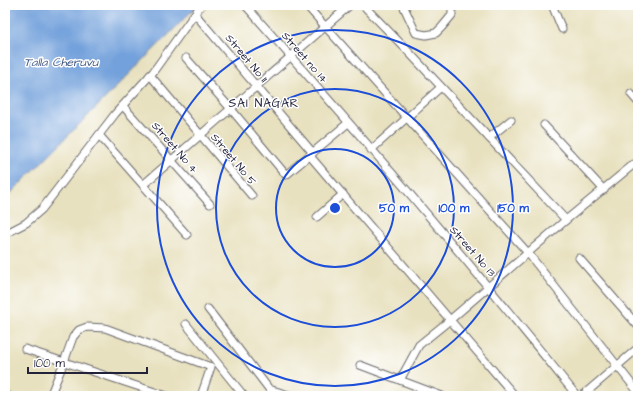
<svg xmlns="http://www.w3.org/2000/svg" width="643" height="401" viewBox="0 0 643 401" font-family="'Architects Daughter',sans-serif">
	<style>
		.water { fill: #73a1db; stroke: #4a628b }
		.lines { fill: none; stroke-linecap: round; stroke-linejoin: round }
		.minor-casing { stroke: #676569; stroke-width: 9 }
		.minor { stroke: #fff; stroke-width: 7 }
		.ring { fill: none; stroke: #1d4ed8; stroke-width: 2 }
		.labels { text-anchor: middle; stroke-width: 3; stroke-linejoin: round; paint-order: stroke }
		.street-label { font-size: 11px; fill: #22223b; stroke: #fff }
		.water-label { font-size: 12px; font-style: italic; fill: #465b83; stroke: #fff }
		.neighbourhood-label { font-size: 12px; letter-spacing: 1px; fill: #22223b; stroke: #fff }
		.centre { fill: #1d4ed8; stroke: #fff; stroke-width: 2 }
		.ring-label { font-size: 12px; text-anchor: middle; font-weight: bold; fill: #1d4ed8; stroke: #fff; stroke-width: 3; stroke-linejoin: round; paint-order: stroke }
	</style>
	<rect width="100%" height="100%" fill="#fff"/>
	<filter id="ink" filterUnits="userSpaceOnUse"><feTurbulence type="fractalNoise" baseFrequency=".025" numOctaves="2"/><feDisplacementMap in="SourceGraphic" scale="8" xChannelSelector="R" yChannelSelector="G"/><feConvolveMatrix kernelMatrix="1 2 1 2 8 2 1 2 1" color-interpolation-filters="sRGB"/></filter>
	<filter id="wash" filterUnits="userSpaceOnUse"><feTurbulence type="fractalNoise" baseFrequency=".012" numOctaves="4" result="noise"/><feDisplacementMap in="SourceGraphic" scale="16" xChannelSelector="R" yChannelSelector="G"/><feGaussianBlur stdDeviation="0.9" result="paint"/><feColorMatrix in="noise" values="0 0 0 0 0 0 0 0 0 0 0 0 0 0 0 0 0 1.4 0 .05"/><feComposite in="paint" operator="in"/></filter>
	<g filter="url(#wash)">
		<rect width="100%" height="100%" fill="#e8e1bf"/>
		<polygon class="water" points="5,5 198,5 5,199"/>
	</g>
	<g filter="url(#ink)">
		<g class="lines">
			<g class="minor-casing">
				<g id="minor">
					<path d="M 245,5 C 359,132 470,263 577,396"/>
					<polyline points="306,5 528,253 638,392"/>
					<polyline points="363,5 403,46 566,220"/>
					<polyline points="403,5 416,33 426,35 436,33 442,27 452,15 452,5"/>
					<polyline points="552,5 562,29"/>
					<polyline points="195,14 313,153"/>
					<polyline points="186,58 231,109 286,175 348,123"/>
					<polyline points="150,75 252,196"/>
					<polyline points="631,94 638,102"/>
					<polyline points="123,106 210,204"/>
					<polyline points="544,125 604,190"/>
					<polyline points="99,135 187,235"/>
					<polyline points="489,138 511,120"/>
					<polyline points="371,150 441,87"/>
					<polyline points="310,156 515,396"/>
					<polyline points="143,185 350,5"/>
					<polyline points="317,217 343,194"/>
					<polyline points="5,234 26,223 42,209 115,114 153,72 201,5"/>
					<polyline points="579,258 638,326"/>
					<polyline points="208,309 269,389 292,396"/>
					<polyline points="186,324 244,396"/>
					<polyline points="25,349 167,396"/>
					<polyline points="360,365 442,396"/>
					<polyline points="400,380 419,345 450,320 566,220 634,164 638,163"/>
					<polyline points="5,395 8,396"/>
					<polyline points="50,396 64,362 73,337 79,330 87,327 105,328 211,367 201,396"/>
					<polyline points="582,396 638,348"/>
				</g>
			</g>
			<use href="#minor" class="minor"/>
		</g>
	</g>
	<g class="ring">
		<circle cx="335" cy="208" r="59"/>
		<circle cx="335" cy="208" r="119"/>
		<circle cx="335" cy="208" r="178"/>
	</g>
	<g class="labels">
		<g class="street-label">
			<text transform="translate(305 57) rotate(49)" y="4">Street no 14</text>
			<text transform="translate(247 58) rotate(50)" y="4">Street No 11</text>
			<text transform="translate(175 147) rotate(49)" y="4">Street No 4</text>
			<text transform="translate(234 159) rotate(50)" y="4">Street No 5</text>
			<text transform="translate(473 251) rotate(49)" y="4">Street No 13</text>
		</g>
		<g class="water-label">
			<text x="61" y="66">Talla Cheruvu</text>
		</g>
		<g class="neighbourhood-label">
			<text x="264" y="107">SAI NAGAR</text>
		</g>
	</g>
	<circle cx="335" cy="208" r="6" class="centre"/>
	<g class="ring-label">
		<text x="394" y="212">50 m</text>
		<text x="454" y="212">100 m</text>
		<text x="513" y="212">150 m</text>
	</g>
	<rect width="643" height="401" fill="none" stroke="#fff" stroke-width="20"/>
	<path d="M28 367v6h119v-6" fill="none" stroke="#22223b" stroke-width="2"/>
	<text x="34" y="367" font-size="12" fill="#22223b" stroke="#ffffff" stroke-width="3" paint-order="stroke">100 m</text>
</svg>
